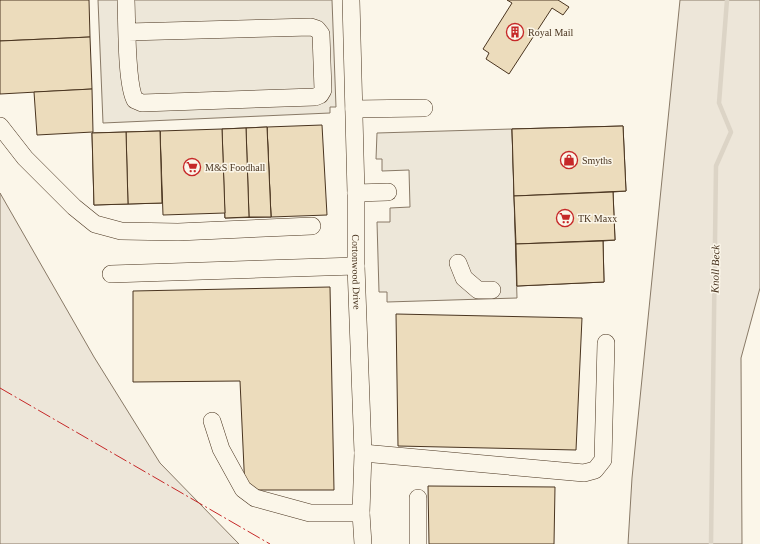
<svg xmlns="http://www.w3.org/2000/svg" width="760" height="544" viewBox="0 0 760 544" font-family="'Times New Roman',serif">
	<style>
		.green { fill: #ede6d9; stroke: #887966 }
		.parking { fill: #ede7d9; stroke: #887966 }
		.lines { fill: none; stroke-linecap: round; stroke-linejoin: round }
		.stream { stroke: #dcd4c6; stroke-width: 4.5 }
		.building { fill: #ecdcbc; stroke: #4a3520 }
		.minor-casing { stroke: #4a3520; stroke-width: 18 }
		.minor { stroke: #fbf6e9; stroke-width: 17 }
		.power { stroke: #c62828; stroke-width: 1; stroke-dasharray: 14 3 2 3; stroke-linecap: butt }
		.labels { text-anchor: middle; stroke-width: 3; stroke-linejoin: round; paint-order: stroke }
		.poi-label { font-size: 10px; fill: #4a3520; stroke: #fbf6e9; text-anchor: start }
		.street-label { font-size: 10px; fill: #4a3520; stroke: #fbf6e9 }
		.water-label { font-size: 11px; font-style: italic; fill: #4a3520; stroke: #fbf6e9 }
	</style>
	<rect width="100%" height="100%" fill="#fbf6e9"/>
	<g class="green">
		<polygon points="680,0 760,0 760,288 741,358 742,544 628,544 632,478"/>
		<polygon points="0,193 94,357 160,463 239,544 0,544"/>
	</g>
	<g class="parking">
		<polygon points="98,0 332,0 336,107 330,107 330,113 103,123"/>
		<polygon points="512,129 517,298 387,302 387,292 379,292 377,222 390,222 390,208 410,207 409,170 382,171 382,159 376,159 377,133"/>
	</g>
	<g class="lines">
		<polyline class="stream" points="711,544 716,166 731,132 719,103 727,0"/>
	</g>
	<g class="building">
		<polygon points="0,0 89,0 90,37 0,41"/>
		<polygon points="507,0 558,0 569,7 563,15 552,8 509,74 486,59 489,53 483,49 512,3"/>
		<polygon points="90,37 92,89 0,94 0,41"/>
		<polygon points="92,89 93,132 37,135 34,92"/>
		<polygon points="322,125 327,215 271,217 267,127"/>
		<polygon points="623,126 626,191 613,192 615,240 603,241 604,282 517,286 512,129"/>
		<polygon points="623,126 626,191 514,196 512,129"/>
		<polygon points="267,127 271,217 225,218 222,129"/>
		<polygon points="267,127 271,217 249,217 246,128"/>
		<polygon points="246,128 249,217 225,218 222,129"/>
		<polygon points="222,129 225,213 163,215 160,131"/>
		<polygon points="160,131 162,203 94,205 92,133"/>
		<polygon points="160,131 162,203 128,204 126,132"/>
		<polygon points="126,132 128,204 94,205 92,133"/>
		<polygon points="613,192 615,240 516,244 514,196"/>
		<polygon points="603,241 604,282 517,286 516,244"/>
		<polygon points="330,287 334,490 245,490 240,381 133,382 133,291"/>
		<polygon points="396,314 582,318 576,450 398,446"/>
		<polygon points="428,486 555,487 554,544 429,544"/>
	</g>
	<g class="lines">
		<g class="minor-casing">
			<g id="minor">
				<path d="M 126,0 C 127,22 126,84 135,100 L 142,103 L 315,97 L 320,95 L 323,90 L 321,34 L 317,29 L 311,27 L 128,32"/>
				<path id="s1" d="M 351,0 L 356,193 L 356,266 L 363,453 L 361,513 L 363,544"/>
				<polyline points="354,109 424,108"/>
				<polyline points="0,126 25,158 74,207 95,224 121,231 178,232 312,226"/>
				<polyline points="356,193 388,192"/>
				<polyline points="458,263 464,278 478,290 492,290"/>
				<polyline points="111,274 356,266"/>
				<polyline points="212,421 221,449 243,489 255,498 310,513 361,513"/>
				<polyline points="363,453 584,473 595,470 603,460 606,343"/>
				<polyline points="418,498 418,544"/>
			</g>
		</g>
		<use href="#minor" class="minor"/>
		<polyline class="power" points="0,388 270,544"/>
	</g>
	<defs>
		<g id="building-ring" transform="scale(0.9)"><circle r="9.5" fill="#fbf6e9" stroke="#c62828" stroke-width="1.5"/><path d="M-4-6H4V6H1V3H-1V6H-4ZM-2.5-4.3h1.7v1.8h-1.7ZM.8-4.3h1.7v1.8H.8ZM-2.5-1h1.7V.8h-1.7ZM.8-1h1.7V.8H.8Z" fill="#c62828"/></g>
		<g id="shop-ring" transform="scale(0.9)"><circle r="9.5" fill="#fbf6e9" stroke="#c62828" stroke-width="1.5"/><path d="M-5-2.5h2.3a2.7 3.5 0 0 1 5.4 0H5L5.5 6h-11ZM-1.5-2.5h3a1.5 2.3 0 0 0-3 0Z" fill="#c62828"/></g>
		<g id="supermarket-ring" transform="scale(0.9)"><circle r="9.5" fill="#fbf6e9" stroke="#c62828" stroke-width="1.5"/><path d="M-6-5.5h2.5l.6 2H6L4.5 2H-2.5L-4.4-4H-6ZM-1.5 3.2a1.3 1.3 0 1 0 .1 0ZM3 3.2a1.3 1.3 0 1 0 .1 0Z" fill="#c62828"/></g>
	</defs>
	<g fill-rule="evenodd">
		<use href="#building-ring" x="515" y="32"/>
		<use href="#shop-ring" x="569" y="160"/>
		<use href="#supermarket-ring" x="192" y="167"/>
		<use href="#supermarket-ring" x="565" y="218"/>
	</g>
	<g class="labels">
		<g class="poi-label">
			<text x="528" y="36">Royal Mail</text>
			<text x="582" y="164">Smyths</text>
			<text x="205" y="171">M&amp;S Foodhall</text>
			<text x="578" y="222">TK Maxx</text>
		</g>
		<g class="street-label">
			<text dy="4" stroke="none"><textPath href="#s1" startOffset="272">Cortonwood Drive</textPath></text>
		</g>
		<g class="water-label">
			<text transform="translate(715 269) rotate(-89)" y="4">Knoll Beck</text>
		</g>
	</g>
</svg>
